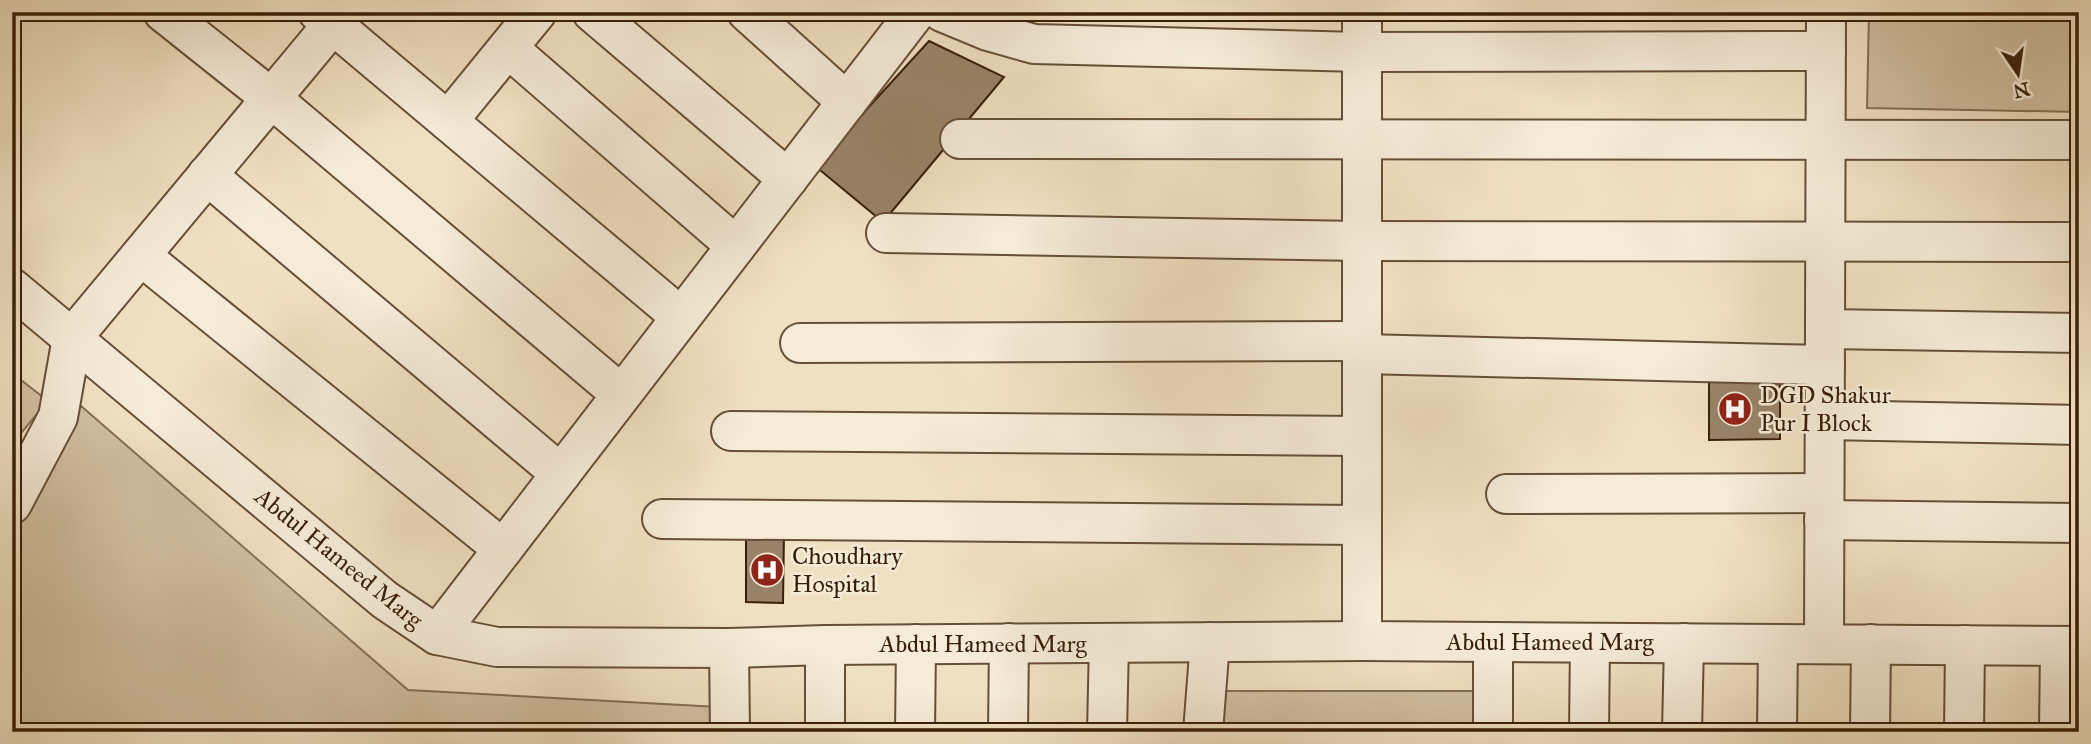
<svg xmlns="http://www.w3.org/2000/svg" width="2091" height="744" viewBox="0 0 2091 744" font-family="'IM FELL Great Primer',serif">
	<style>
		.green { fill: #d1bfa2; stroke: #846f55; stroke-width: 2 }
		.building { fill: #988369; stroke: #381f08; stroke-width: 2 }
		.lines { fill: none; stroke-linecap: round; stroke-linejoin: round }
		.minor-casing { stroke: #664f36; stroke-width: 42 }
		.minor { stroke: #f5ebd7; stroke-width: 38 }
		.labels { text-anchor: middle; stroke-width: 5; stroke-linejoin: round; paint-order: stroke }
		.poi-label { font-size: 24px; fill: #381f08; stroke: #f5ebd7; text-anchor: start }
		.street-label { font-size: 24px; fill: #381f08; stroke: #f5ebd7 }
	</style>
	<rect width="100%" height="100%" fill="#f0e0c2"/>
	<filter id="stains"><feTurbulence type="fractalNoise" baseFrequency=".00286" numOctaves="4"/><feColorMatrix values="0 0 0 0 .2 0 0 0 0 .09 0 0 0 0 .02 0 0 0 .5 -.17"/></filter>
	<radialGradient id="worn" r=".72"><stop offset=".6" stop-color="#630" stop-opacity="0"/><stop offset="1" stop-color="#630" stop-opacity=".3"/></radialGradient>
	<g class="green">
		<polygon points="1869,12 2079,12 2079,112 1867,108"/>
		<polygon points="12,373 48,401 12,444"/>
		<polygon points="73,399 408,690 718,707 718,732 12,732 12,479"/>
		<rect x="1220" y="691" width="259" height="41"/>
	</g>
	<g class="building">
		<polygon points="929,41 1004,77 883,222 815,166"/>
		<polygon points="1709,372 1780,372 1780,439 1709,440"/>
		<polygon points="746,531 784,532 783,603 746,602"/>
	</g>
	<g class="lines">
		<g class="minor-casing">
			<g id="minor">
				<polyline points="163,12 271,98 621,394"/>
				<polyline points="318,12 681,317"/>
				<polyline points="592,12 788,179"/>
				<polyline points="747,12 847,102"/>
				<polyline points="942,12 988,31 1034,44 1362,52 1826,51"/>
				<polyline points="1362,12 1362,641"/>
				<polyline points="508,48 736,246"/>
				<polyline points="448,121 537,12"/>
				<polyline points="960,139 2079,140"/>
				<polyline points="207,175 561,474"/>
				<polyline points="886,233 1361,241 2079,242"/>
				<polyline points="141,256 503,549"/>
				<polyline points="12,288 385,600 437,635 497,647 729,648 825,645 1362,641 2079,646"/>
				<polyline points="1825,329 2079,333"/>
				<polyline points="800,343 1362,341"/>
				<polyline points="1362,354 1825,365"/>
				<polyline points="1825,420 2079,425"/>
				<polyline points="731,431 1362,436"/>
				<polyline points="1506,494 1824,493"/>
				<polyline points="12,504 58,417 72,338 343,12"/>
				<polyline points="662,519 1362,525"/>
				<polyline points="1824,520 2079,523"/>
				<polyline points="437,635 916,12"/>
				<polyline points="1824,644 1826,12"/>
				<polyline points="825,645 825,732"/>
				<polyline points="729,648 730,732"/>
				<polyline points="915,732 916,644"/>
				<polyline points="1008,732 1009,643"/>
				<polyline points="1107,732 1109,643"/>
				<polyline points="1203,732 1210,642"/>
				<polyline points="1493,732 1493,642"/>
				<polyline points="1589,732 1590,643"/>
				<polyline points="1682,732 1684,643"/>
				<polyline points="1777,732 1778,644"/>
				<polyline points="1870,732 1871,644"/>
				<polyline points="1964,732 1965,645"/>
				<polyline points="2059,732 2060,646"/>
			</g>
		</g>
		<use href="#minor" class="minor"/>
	</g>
	<defs>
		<g id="hospital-disc" transform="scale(1.75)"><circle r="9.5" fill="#8f2418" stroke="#f5ebd7"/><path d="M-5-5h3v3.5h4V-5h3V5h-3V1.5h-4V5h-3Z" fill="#fff"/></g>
	</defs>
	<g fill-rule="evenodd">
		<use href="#hospital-disc" x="1735" y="409"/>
		<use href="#hospital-disc" x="767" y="570"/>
	</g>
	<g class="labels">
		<g class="poi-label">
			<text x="1760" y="403">DGD Shakur<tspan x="1760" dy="28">Pur I Block</tspan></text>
			<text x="792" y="564">Choudhary<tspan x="792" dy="28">Hospital</tspan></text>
		</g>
		<g class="street-label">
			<text transform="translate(339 558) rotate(39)" y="8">Abdul Hameed Marg</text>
			<text x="1550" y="650">Abdul Hameed Marg</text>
			<text x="983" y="652">Abdul Hameed Marg</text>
		</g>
	</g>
	<rect width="2091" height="744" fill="none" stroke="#f0e0c2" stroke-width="42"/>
	<rect x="14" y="14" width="2063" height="716" fill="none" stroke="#381f08" stroke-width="3.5"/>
	<rect x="21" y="21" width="2049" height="702" fill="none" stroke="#381f08" stroke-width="2"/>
	<g transform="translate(2018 74) rotate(167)" stroke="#f5ebd7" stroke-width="5" paint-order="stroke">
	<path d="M0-5L12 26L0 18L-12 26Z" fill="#381f08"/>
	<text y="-10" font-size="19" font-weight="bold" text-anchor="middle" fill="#381f08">N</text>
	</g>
	<rect width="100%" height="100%" filter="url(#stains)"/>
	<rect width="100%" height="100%" fill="url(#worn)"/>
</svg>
